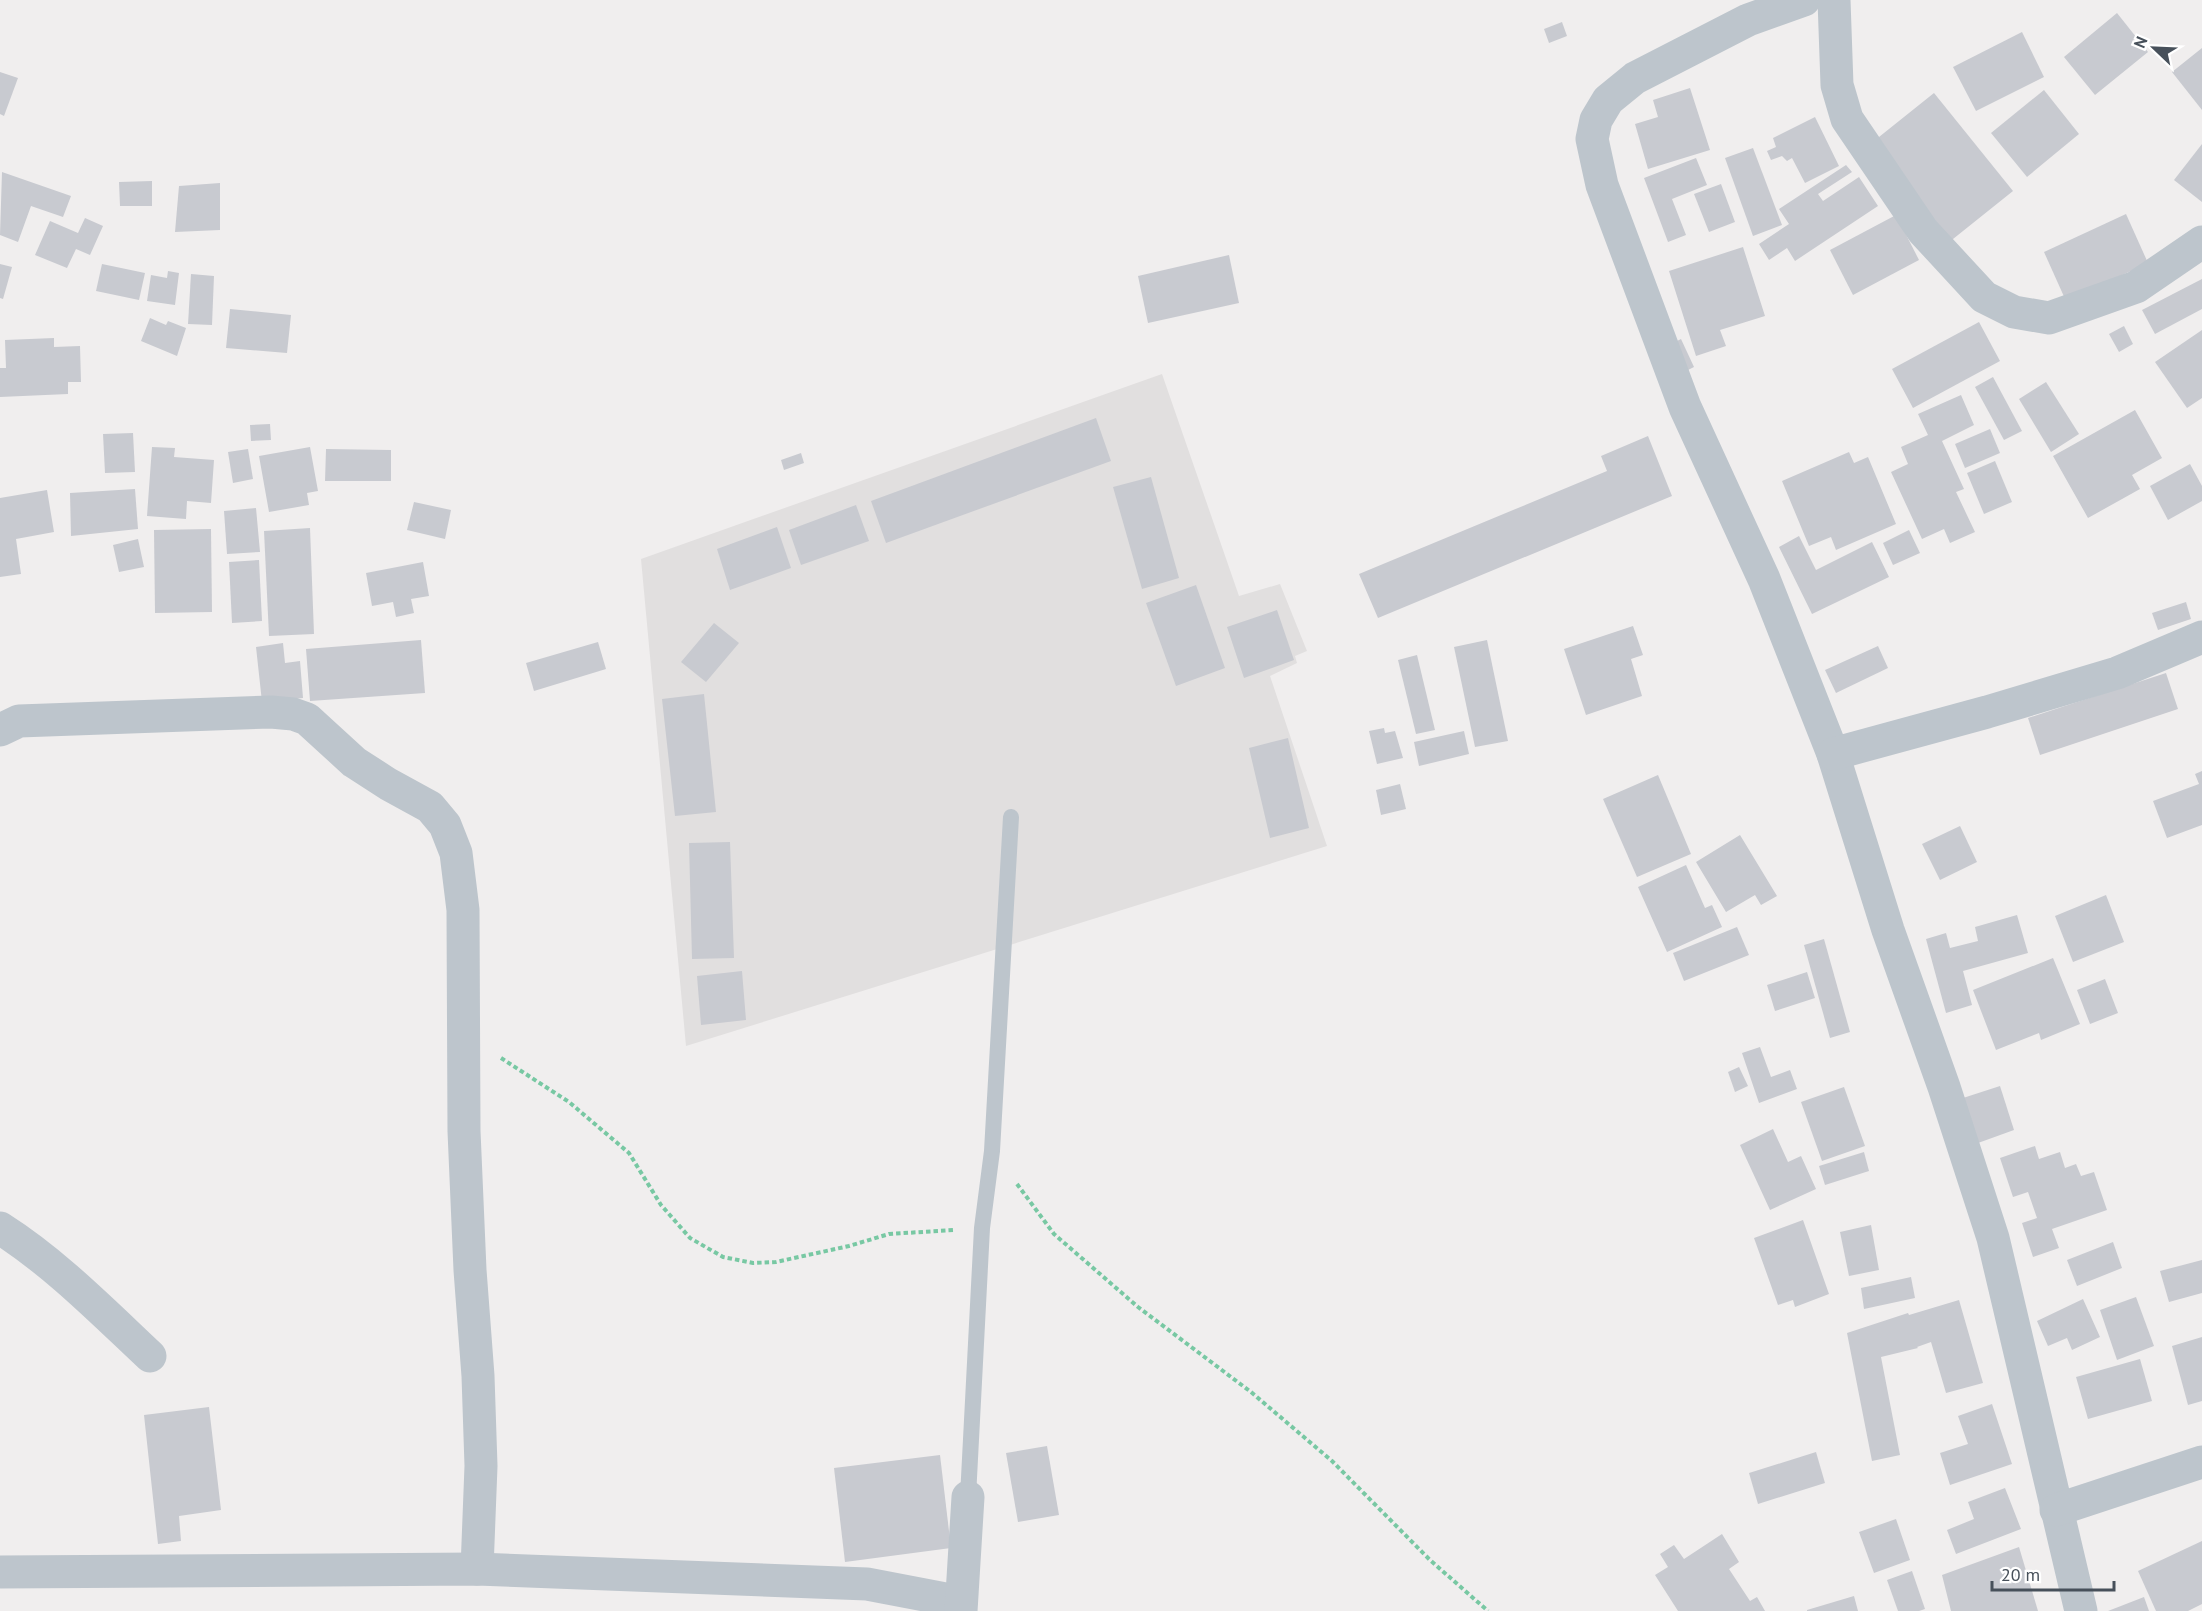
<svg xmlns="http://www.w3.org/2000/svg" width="2202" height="1611" viewBox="0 0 2202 1611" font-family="'PT Sans',sans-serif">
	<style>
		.education { fill: #e1dfdf }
		.building { fill: #c8cad0 }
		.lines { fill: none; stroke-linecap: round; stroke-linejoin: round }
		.path { stroke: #78c8a3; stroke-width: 4; stroke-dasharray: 4.5 3; stroke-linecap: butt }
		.lane { stroke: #bdc5cc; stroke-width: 16 }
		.street { stroke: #bdc5cc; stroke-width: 33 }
	</style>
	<rect width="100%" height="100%" fill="#f0eeee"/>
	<polygon class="education" points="1162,374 1239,596 1280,584 1307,651 1295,656 1297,663 1270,676 1327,846 686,1046 641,559"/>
	<g class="building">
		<polygon points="2117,13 2148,52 2095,95 2064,57"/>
		<polygon points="1562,22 1567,36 1549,43 1544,29"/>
		<polygon points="2022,32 2044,77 1976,111 1953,67"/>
		<polygon points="2202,48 2202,110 2172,72"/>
		<polygon points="0,72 18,78 4,116 0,114"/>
		<polygon points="1690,88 1710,150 1648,169 1635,124 1658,117 1653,100"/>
		<polygon points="2044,90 2079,134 2027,177 1991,133"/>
		<polygon points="1934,93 2013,191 1943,247 1864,149"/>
		<polygon points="1815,117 1839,166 1805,183 1792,158 1787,161 1782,156 1771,160 1767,151 1776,147 1773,138"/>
		<polygon points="2202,144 2202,202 2174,180"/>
		<polygon points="1753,148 1782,225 1753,236 1725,158"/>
		<polygon points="1696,158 1707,185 1672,199 1686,235 1668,242 1644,178"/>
		<polygon points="1846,165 1852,172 1818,194 1823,201 1859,177 1878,206 1795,261 1787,248 1769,260 1759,244 1789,224 1779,209"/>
		<polygon points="2,172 71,196 63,217 31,206 18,242 0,235"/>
		<polygon points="152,181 152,206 120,206 119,182"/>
		<polygon points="220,183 220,230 175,232 179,186"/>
		<polygon points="1721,184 1735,222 1709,232 1694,194"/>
		<polygon points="2126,214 2148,263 2066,301 2044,252"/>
		<polygon points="1896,215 1919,260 1853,295 1830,250"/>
		<polygon points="85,218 103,226 90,255 76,249 67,268 35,255 50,221 78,233"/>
		<polygon points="1743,247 1765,316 1720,330 1726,346 1696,356 1669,271"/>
		<polygon points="1229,255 1239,303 1148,323 1138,276"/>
		<polygon points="0,264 12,267 3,299 0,298"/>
		<polygon points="102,264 145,273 139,300 96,291"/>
		<polygon points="168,271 179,273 175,305 147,301 151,275 167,278"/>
		<polygon points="191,274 214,276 212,325 188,324"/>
		<polygon points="2202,279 2202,309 2155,334 2142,310"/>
		<polygon points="230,309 291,315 287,353 226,348"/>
		<polygon points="150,318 166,325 168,321 186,328 177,356 141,341"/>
		<polygon points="1979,322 2000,361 1913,408 1892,369"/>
		<polygon points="2124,326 2133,344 2119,352 2109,334"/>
		<polygon points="2202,330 2202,398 2187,408 2155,362"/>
		<polygon points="54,338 54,347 80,346 81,382 68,382 68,394 0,397 0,368 6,368 5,340"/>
		<polygon points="1681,339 1694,367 1680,374 1667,346"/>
		<polygon points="1993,377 2022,431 2004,440 1975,387"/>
		<polygon points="2046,382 2079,434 2051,452 2019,399"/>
		<polygon points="1961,395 1974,425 1942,441 1964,489 1956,492 1975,532 1950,543 1944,529 1922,539 1891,472 1908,464 1901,447 1928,435 1918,414"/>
		<polygon points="2135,410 2162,458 2132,475 2140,489 2088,518 2053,456"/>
		<polygon points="1096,418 1111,461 886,543 871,501"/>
		<polygon points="270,424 271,440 251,441 250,425"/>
		<polygon points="1990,429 2000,453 1965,468 1955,444"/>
		<polygon points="133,433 135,472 105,473 103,434"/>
		<polygon points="1648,436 1672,496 1378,618 1359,574 1607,471 1601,456"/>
		<polygon points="152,447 175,448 174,457 214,460 211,503 187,501 186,519 147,516"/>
		<polygon points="310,447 318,491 307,493 309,505 269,512 259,456"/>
		<polygon points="248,449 253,479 233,483 228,452"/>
		<polygon points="326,449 391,450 391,481 325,481"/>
		<polygon points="1849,452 1854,463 1868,457 1896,524 1836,550 1831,537 1809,546 1782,481"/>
		<polygon points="801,453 804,463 784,470 781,460"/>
		<polygon points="1995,461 2012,502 1984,514 1967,473"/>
		<polygon points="2190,464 2202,486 2202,501 2168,520 2150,486"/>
		<polygon points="1151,477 1179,578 1142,589 1113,487"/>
		<polygon points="135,489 138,529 71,536 70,493"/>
		<polygon points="47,490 54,532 16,539 21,574 0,577 0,498"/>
		<polygon points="414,502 451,510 445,539 407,530"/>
		<polygon points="856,505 869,541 801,565 789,530"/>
		<polygon points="256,508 260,552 227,554 224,511"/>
		<polygon points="777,527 791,568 730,590 717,549"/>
		<polygon points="310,528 314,634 269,636 264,531"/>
		<polygon points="211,529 212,612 155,613 154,530"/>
		<polygon points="1909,530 1920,553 1893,565 1883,543"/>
		<polygon points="1799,536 1816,570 1872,542 1889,577 1812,614 1779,547"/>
		<polygon points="138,539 144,567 119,572 113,545"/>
		<polygon points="259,560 262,621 232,623 229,562"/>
		<polygon points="423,562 429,596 411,599 414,613 396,617 393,602 372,606 366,573"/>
		<polygon points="1196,585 1225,668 1176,686 1146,603"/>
		<polygon points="2186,602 2191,619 2158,630 2152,613"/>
		<polygon points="1277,610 1294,660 1244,678 1227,627"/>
		<polygon points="714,623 739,643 706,682 681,662"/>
		<polygon points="1633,626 1643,655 1631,659 1642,696 1586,715 1564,649"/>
		<polygon points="421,640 425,693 310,701 306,649"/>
		<polygon points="1487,640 1508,741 1475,747 1454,647"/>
		<polygon points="598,642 606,669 534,691 526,663"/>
		<polygon points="283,643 285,663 300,661 303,698 262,702 256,647"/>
		<polygon points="1878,646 1888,668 1836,693 1825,670"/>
		<polygon points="1417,655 1435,730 1416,734 1398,660"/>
		<polygon points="2166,673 2178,709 2040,755 2028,718"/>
		<polygon points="704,694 716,812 675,816 662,699"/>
		<polygon points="1384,728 1385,733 1395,731 1403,758 1377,764 1369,731"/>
		<polygon points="1464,731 1469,754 1419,766 1414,742"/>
		<polygon points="1288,738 1309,828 1270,838 1249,748"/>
		<polygon points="2202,771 2202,825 2167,838 2153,801 2199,784 2195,774"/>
		<polygon points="1658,775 1691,854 1637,877 1603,799"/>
		<polygon points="1400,784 1406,809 1381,815 1376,790"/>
		<polygon points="1960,826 1977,862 1940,880 1922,844"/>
		<polygon points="1740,835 1777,896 1761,905 1755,895 1726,912 1696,862"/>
		<polygon points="730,842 734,958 692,959 689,843"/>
		<polygon points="1686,865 1705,908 1712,905 1722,927 1667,952 1638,887"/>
		<polygon points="2106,895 2124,942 2073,962 2055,916"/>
		<polygon points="2017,915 2028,953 1963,971 1972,1005 1946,1013 1926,939 1946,933 1950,948 1978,941 1975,927"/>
		<polygon points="1737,927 1749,955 1684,981 1673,953"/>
		<polygon points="1824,939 1850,1032 1830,1038 1804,945"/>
		<polygon points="2053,958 2080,1024 2041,1040 2039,1033 1996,1050 1973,990"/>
		<polygon points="742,971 746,1020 701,1025 697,976"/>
		<polygon points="1807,972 1815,998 1775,1011 1767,985"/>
		<polygon points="2105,979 2118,1013 2090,1024 2077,990"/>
		<polygon points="1760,1047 1771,1077 1790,1070 1797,1089 1759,1103 1742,1053"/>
		<polygon points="1739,1067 1748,1086 1735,1092 1728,1072"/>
		<polygon points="2000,1086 2014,1130 1978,1143 1963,1098"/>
		<polygon points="1844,1087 1865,1146 1822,1161 1801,1102"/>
		<polygon points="1773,1129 1788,1162 1801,1156 1816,1189 1770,1210 1740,1145"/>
		<polygon points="2035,1146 2039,1159 2060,1152 2065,1168 2076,1164 2081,1176 2094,1172 2107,1210 2052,1229 2059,1248 2033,1257 2022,1223 2037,1218 2028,1192 2013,1197 2000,1158"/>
		<polygon points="1864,1152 1869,1171 1825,1185 1819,1166"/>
		<polygon points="1803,1220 1829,1294 1795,1307 1793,1300 1778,1305 1754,1238"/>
		<polygon points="1871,1225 1879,1270 1849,1276 1840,1232"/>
		<polygon points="2113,1242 2122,1268 2077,1286 2067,1260"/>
		<polygon points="2202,1260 2202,1293 2169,1302 2160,1271"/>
		<polygon points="1911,1277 1915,1298 1864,1309 1861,1288"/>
		<polygon points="2136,1297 2154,1346 2117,1360 2100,1310"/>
		<polygon points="2083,1299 2100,1337 2072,1350 2067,1338 2048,1346 2037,1321"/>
		<polygon points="1959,1300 1983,1383 1946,1393 1931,1342 1917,1347 1918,1348 1881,1357 1900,1455 1872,1461 1847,1333 1908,1313 1909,1315"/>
		<polygon points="2202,1337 2202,1401 2188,1405 2172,1346"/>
		<polygon points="2140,1359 2152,1401 2088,1419 2076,1377"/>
		<polygon points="1992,1404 2012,1464 1950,1485 1940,1453 1968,1444 1958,1416"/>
		<polygon points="209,1407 221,1510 179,1516 181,1541 158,1544 144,1415"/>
		<polygon points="1047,1446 1059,1515 1018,1522 1006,1453"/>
		<polygon points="1816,1452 1825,1483 1758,1504 1749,1473"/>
		<polygon points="940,1455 951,1548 845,1562 834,1468"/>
		<polygon points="2005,1488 2021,1529 1956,1554 1947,1530 1974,1519 1968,1502"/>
		<polygon points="1896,1519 1910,1560 1874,1573 1859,1532"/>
		<polygon points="1722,1534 1739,1562 1729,1569 1750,1601 1757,1597 1765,1611 1678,1611 1655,1575 1668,1567 1660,1554 1674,1545 1684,1559"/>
		<polygon points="2202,1541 2202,1604 2188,1611 2156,1611 2138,1571"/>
		<polygon points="2019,1547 2038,1611 1951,1611 1942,1575"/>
		<polygon points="1912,1571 1925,1609 1919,1611 1898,1611 1887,1580"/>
		<polygon points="1854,1596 1858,1611 1807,1611 1807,1610"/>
		<polygon points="2144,1597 2149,1611 2108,1611"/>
	</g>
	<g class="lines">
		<g class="path">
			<polyline points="501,1058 569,1102 629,1153 661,1205 690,1238 723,1257 753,1263 776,1262 849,1246 889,1234 954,1230"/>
			<polyline points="1017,1184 1054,1234 1138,1307 1251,1392 1332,1461 1430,1560 1488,1611"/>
		</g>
		<polyline class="lane" points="968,1497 982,1228 992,1151 1011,817"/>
		<g class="street">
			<polyline points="1804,0 1748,20 1635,78 1608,100 1596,120 1592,139 1602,185 1685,407 1764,579 1833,754 1888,930 1944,1087 1993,1238 2081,1611"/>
			<polyline points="1834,0 1837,85 1847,119 1923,231 1984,297 2014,312 2049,318 2136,287 2202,242"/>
			<polyline points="0,730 19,721 271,712 293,714 307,719 354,762 388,784 430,807 445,825 456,853 463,910 464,1131 470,1270 478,1376 481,1466 477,1569"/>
			<polyline points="1833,754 1987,712 2117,673 2202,637"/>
			<path d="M 0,1228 C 55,1263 102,1311 150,1356"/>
			<polyline points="2056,1510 2202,1462"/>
			<polyline points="0,1572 477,1569 867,1584 961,1602"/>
			<polyline points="961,1611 968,1497"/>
		</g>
	</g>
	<g transform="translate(2154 48) rotate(293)" stroke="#ffffff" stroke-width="4.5" paint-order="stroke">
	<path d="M0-4.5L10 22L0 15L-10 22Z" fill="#47505a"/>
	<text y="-9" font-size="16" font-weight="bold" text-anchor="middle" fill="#47505a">N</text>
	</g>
	<path d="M1992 1581v9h122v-9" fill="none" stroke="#47505a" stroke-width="3"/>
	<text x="2001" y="1581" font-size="18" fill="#47505a" stroke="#ffffff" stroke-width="4.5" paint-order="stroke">20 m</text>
</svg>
